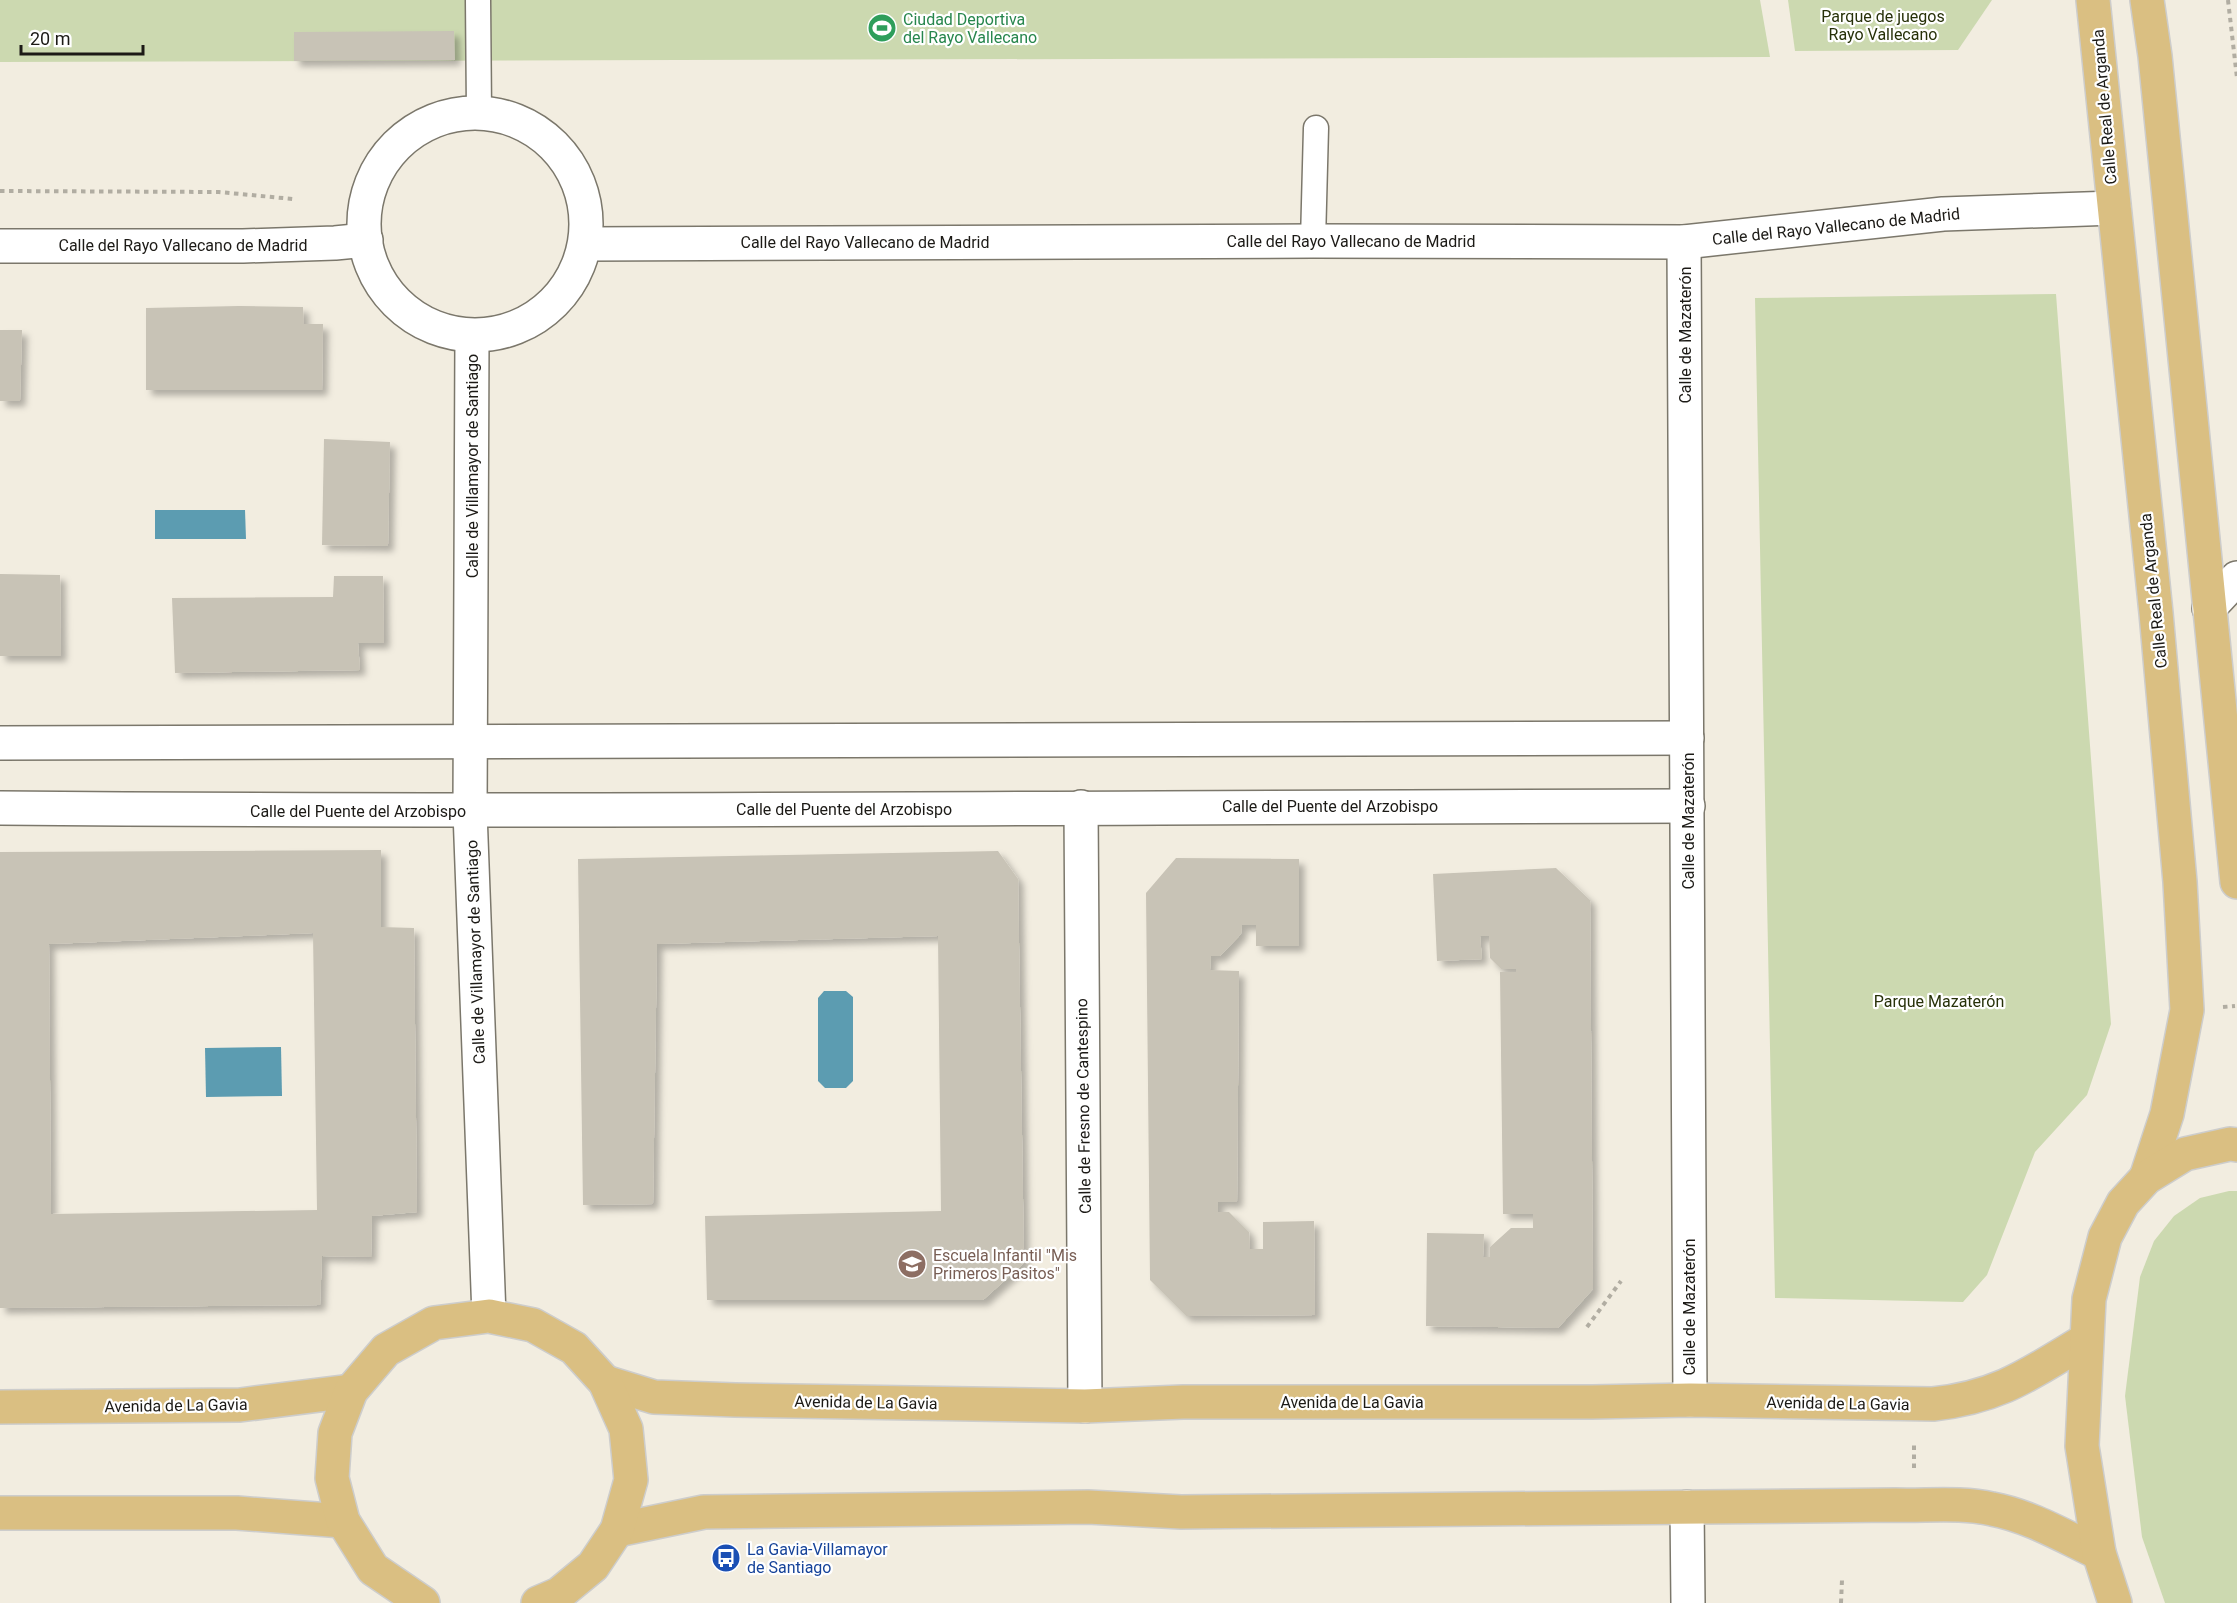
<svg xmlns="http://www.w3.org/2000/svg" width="2237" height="1603" viewBox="0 0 2237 1603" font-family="Roboto,sans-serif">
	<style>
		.green { fill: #ccd9b0 }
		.water { fill: #5c9cb1 }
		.building { fill: #c8c3b6; fill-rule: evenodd; filter: url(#shadow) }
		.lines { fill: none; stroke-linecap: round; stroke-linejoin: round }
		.service-casing { stroke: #7b776b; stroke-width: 27 }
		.minor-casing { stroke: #7b776b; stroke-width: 36 }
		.primary-casing { stroke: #cdcdcc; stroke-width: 36 }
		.path { stroke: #b1ada2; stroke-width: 4; stroke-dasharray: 4.5 4.5; stroke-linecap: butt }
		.service { stroke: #fff; stroke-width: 24 }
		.minor { stroke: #fff; stroke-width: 33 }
		.primary { stroke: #dabf82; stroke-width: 33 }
		.labels { text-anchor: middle; stroke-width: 4.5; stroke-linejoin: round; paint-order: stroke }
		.park-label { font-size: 16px; fill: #273109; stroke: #fff }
		.leisure-label { font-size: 16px; fill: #27864d; stroke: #fff; text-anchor: start }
		.street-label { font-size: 16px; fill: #1c1a16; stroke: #fff }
		.education-label { font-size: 16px; fill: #785e54; stroke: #fff; text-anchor: start }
		.transit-label { font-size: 16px; fill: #164399; stroke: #fff; text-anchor: start }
	</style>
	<defs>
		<filter id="shadow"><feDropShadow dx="5.5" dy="5.5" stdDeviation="3" flood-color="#0004"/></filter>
	</defs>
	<rect width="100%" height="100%" fill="#f2ede0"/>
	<g class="green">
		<polygon points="0,0 1760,0 1770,57 0,62"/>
		<polygon points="1788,0 1992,0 1958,50 1795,51"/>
		<polygon points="2056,294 2111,1024 2087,1095 2035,1152 1987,1275 1963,1302 1775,1298 1755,298"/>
		<polygon points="2229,1191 2237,1191 2237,1603 2165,1603 2142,1537 2125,1396 2140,1277 2154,1241 2174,1216 2200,1198"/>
	</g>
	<g class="water">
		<polygon points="155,510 245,510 246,539 155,539"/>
		<polygon points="824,991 846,991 853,997 853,1081 846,1088 825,1088 818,1081 818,998"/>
		<polygon points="281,1047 282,1096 206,1097 205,1048"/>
	</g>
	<g class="building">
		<polygon points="454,31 455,60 294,61 294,32"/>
		<polygon points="239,306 303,307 304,324 323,324 322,390 146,390 146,308"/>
		<polygon points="0,330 22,330 20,401 0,401"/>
		<polygon points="324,439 390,442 388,546 322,545"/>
		<polygon points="0,574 60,575 61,656 0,656"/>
		<polygon points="334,576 383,576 384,643 358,643 360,670 175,673 172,598 333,597"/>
		<path d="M 381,850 L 381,927 L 414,928 L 417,1212 L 372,1216 L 371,1257 L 322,1256 L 320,1305 L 0,1308 L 0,852 ZM 313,933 L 317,1210 L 51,1214 L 49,944 Z"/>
		<polygon points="998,851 1018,879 1024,1263 983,1300 707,1300 705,1216 941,1211 938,936 657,944 653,1204 583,1205 578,859"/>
		<polygon points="1176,858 1299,859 1299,946 1256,946 1256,925 1242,925 1241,934 1220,956 1211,956 1210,970 1239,971 1237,1202 1218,1202 1218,1212 1229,1212 1249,1232 1250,1249 1263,1249 1263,1222 1314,1221 1315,1315 1186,1316 1150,1280 1146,893"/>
		<polygon points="1556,868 1590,900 1593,1289 1558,1328 1426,1326 1427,1233 1484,1234 1483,1257 1490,1257 1490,1247 1511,1228 1533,1228 1533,1214 1503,1214 1500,972 1516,972 1516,969 1501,969 1490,958 1489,936 1480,936 1482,959 1437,961 1433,874"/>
	</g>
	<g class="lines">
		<g class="service-casing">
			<g id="service">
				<polyline points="478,0 479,112"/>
				<polyline points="1313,241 1316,128"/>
			</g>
		</g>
		<g class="minor-casing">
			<g id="minor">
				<circle cx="475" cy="224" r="111"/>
				<polyline points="1684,242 1690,1400"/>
				<polyline points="586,244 1313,241 1684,242 1943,214 2114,208"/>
				<polyline points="0,246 243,246 335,243 366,240"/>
				<polyline points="472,336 470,812 489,1316"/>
				<polyline points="2209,608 2237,578"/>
				<polyline points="0,743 1687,738"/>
				<polyline points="1081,807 1085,1406"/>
				<path d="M 0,808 C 563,813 1125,807 1688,806"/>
				<polyline points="1687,1507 1688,1603"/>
			</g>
		</g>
		<g class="primary-casing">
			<g id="primary">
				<polyline points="2093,0 2156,613 2180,882 2187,1010 2167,1114 2146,1178"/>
				<polyline points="2147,0 2155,56 2237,882"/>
				<path d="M 605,1382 L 654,1397 L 735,1400 L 1085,1406 L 1183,1402 L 1592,1402 L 1690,1400 L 1933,1404 C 2000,1397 2031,1373 2086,1340"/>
				<polyline points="0,1407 240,1405 351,1391"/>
				<polyline points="0,1513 237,1513 343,1521"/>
				<path d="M 617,1530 L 704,1512 L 1088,1507 L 1181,1512 L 1895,1505 C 1927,1506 1961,1502 1992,1509 C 2030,1516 2065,1537 2099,1553"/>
				<polyline points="423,1603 373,1569 343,1521 332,1478 335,1433 351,1391 386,1350 434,1323 489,1316 533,1325 574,1348 605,1382 626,1429 631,1480 617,1530 593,1566 559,1594 538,1603"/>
				<polyline points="2115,1603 2099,1553 2082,1446 2089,1299 2105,1237 2123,1203 2146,1178 2185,1154 2230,1144 2237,1145"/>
			</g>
		</g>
		<g class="path">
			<polyline points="2228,0 2237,78"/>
			<polyline points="0,191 219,192 293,199"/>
			<polyline points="2223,1007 2235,1006"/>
			<polyline points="1587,1327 1621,1281"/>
			<polyline points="1914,1468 1914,1442"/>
			<polyline points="1841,1603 1842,1580"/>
		</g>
		<use href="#service" class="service"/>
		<use href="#minor" class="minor"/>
		<use href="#primary" class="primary"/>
	</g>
	<defs>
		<g id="stadium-disc" transform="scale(1.5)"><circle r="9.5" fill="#2e9e5b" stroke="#fff"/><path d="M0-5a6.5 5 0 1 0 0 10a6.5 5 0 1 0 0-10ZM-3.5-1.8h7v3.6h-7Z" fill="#fff"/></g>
		<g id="school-disc" transform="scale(1.5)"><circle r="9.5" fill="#8d6e63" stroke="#fff"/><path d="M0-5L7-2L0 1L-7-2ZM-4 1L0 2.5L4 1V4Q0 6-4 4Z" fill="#fff"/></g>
		<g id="bus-disc" transform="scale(1.5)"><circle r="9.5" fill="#1a4fb4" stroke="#fff"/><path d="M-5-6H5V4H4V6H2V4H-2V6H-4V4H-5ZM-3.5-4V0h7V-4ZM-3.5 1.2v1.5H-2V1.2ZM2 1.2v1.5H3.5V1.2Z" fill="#fff"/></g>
	</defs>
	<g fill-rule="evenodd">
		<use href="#stadium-disc" x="882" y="28"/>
		<use href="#school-disc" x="912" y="1264"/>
		<use href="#bus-disc" x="726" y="1558"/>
	</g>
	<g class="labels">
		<g class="park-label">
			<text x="1883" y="22">Parque de juegos<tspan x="1883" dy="18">Rayo Vallecano</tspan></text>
			<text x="1939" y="1007">Parque Mazaterón</text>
		</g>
		<g class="leisure-label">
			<text x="903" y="25">Ciudad Deportiva<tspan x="903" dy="18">del Rayo Vallecano</tspan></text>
		</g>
		<g class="street-label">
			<text transform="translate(2104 107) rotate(-95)" y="6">Calle Real de Arganda</text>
			<text transform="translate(1836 226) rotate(-6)" y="6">Calle del Rayo Vallecano de Madrid</text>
			<text x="1351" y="247">Calle del Rayo Vallecano de Madrid</text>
			<text x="865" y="248">Calle del Rayo Vallecano de Madrid</text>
			<text x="183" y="251">Calle del Rayo Vallecano de Madrid</text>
			<text transform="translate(1685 335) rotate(-90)" y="6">Calle de Mazaterón</text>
			<text transform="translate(472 466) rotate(-90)" y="6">Calle de Villamayor de Santiago</text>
			<text transform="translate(2153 591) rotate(-96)" y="6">Calle Real de Arganda</text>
			<text x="1330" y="812">Calle del Puente del Arzobispo</text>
			<text x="844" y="815">Calle del Puente del Arzobispo</text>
			<text x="358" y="817">Calle del Puente del Arzobispo</text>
			<text transform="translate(1688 821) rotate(-90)" y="6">Calle de Mazaterón</text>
			<text transform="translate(475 952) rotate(-92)" y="6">Calle de Villamayor de Santiago</text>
			<text transform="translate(1083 1106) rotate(-91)" y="6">Calle de Fresno de Cantespino</text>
			<text transform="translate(1689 1307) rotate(-90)" y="6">Calle de Mazaterón</text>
			<text transform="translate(866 1402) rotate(1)" y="6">Avenida de La Gavia</text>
			<text x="1352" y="1408">Avenida de La Gavia</text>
			<text transform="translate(1838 1403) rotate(1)" y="6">Avenida de La Gavia</text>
			<text transform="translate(176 1405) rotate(-1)" y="6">Avenida de La Gavia</text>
		</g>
		<g class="education-label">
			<text x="933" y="1261">Escuela Infantil "Mis<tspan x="933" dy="18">Primeros Pasitos"</tspan></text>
		</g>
		<g class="transit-label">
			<text x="747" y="1555">La Gavia-Villamayor<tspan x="747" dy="18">de Santiago</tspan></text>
		</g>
	</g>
	<path d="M21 45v9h122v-9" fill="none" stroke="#1c1a16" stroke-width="3"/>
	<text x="30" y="45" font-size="18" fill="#1c1a16" stroke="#ffffff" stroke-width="4.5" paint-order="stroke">20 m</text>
</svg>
